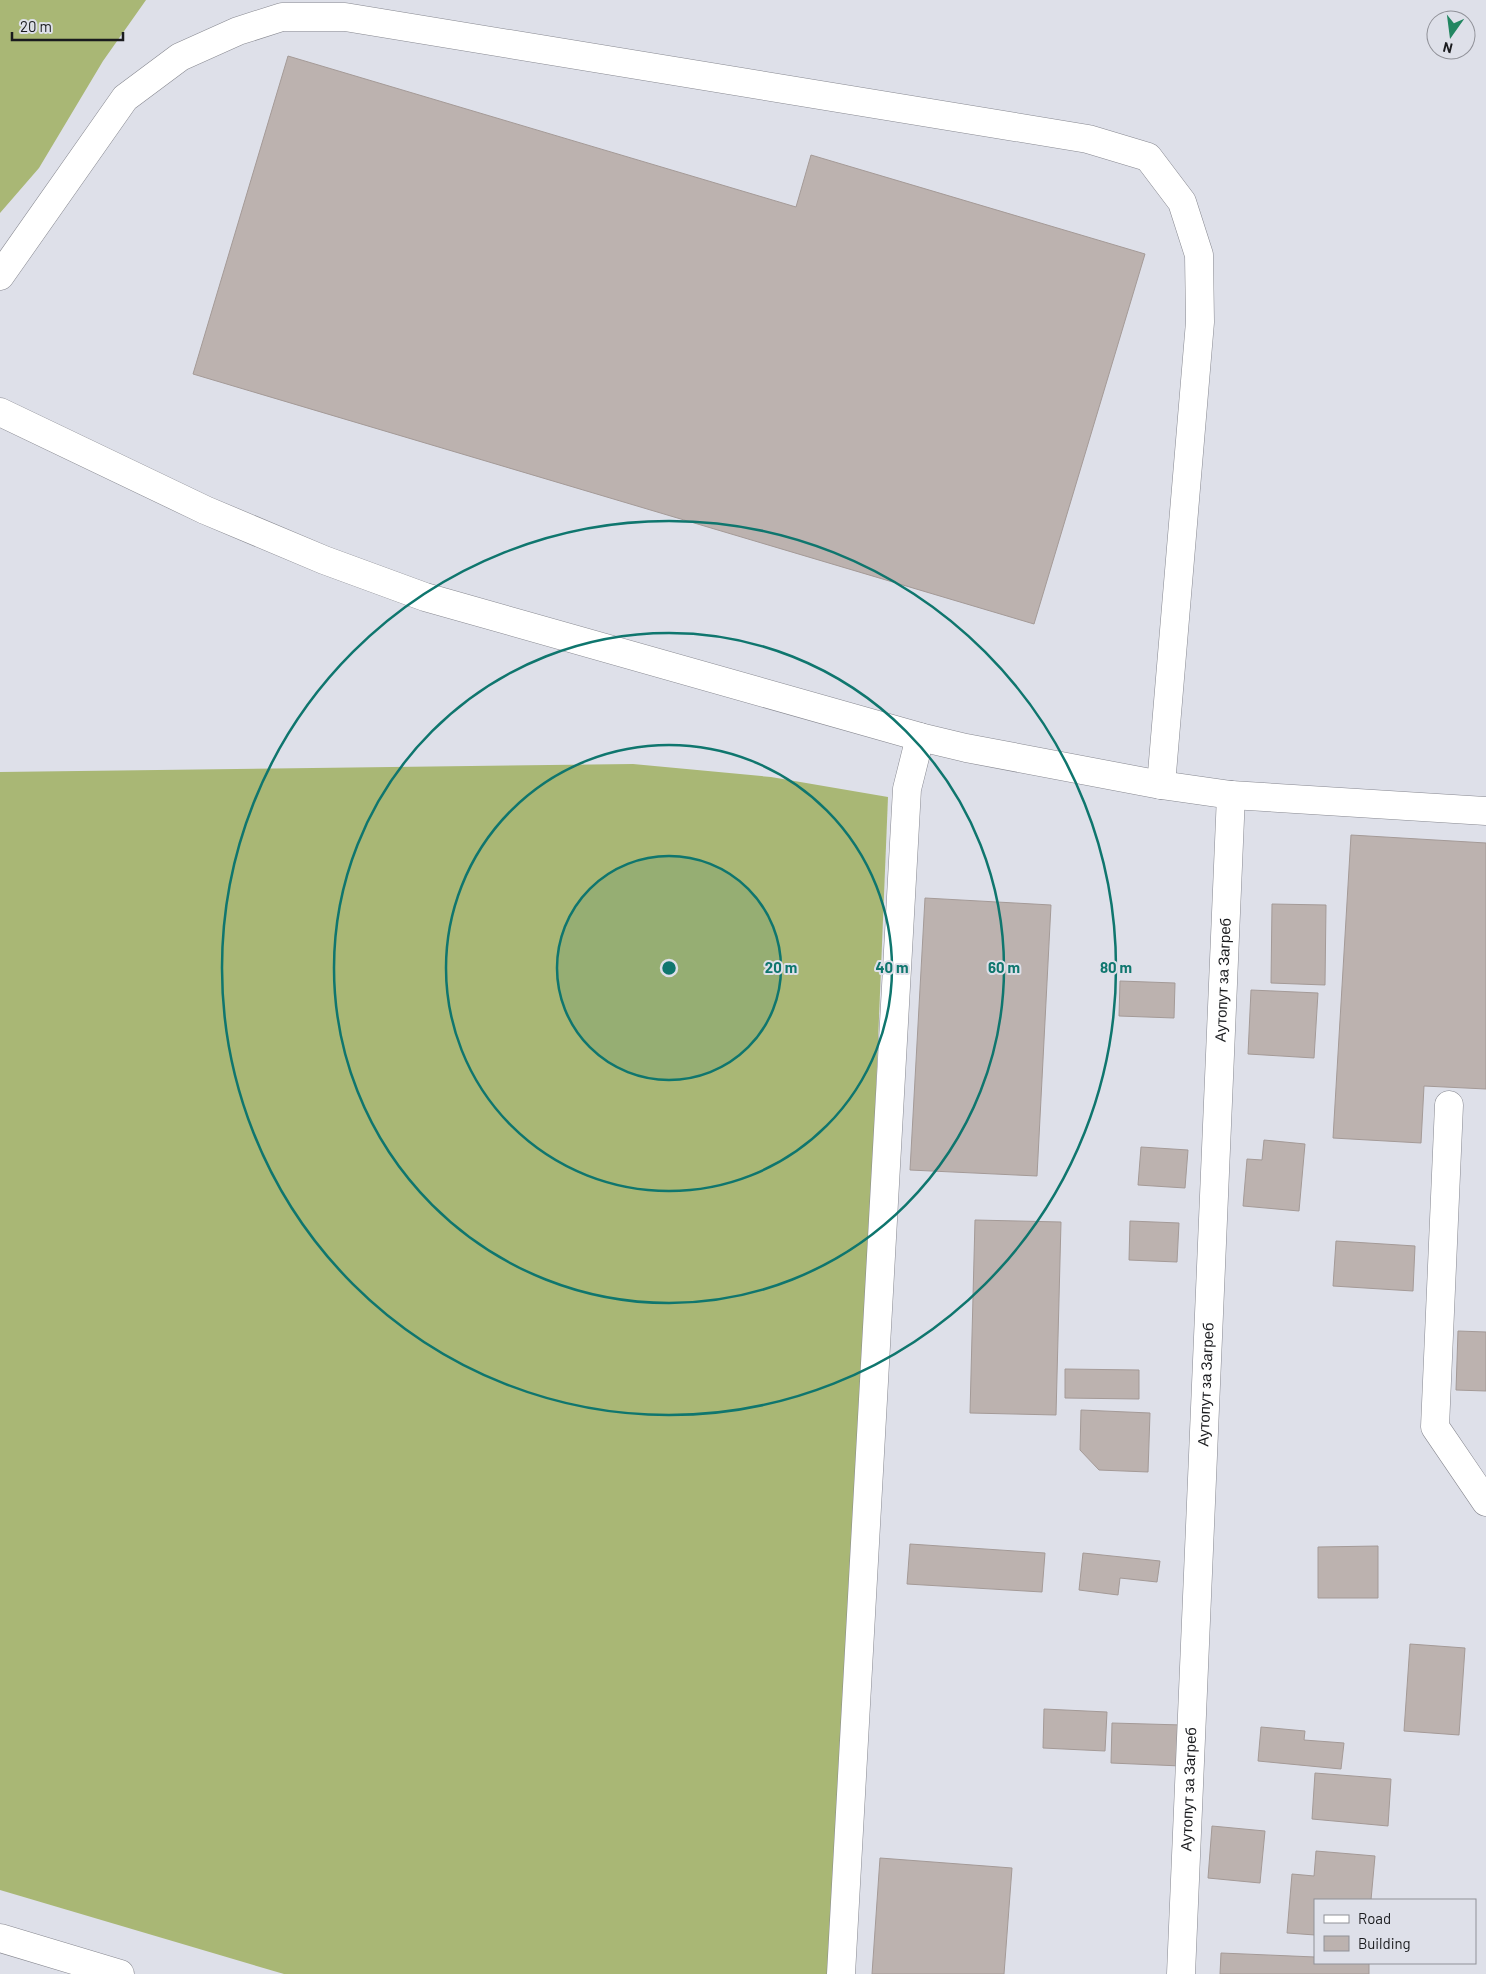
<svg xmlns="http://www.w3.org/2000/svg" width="1486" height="1974" viewBox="0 0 1486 1974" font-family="Barlow,sans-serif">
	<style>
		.forest { fill: #a9b775 }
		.building { fill: #bcb2af; stroke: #a49a97 }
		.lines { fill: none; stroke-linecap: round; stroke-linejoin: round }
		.minor-casing { stroke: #878890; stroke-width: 29 }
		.minor { stroke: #fff; stroke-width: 28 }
		.ring { fill: none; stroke: #0f766e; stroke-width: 2.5 }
		.labels { text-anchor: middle; stroke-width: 4; stroke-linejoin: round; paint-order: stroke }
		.street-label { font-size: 15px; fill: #1a1b1e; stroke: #dee0e9 }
		.centre { fill: #0f766e; stroke: #dee0e9; stroke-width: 2.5 }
		.ring-label { font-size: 15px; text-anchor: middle; font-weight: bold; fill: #0f766e; stroke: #dee0e9; stroke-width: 4; stroke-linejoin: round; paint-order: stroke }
	</style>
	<rect width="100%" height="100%" fill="#dee0e9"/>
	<g class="forest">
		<polygon points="0,0 146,0 103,61 39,168 0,213"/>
		<polygon points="633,764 771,777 888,797 840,1974 284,1974 0,1890 0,772"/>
	</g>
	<g class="building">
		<polygon points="288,56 796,207 811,155 1145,254 1034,624 193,374"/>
		<polygon points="1351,835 1486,843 1486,1089 1424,1086 1421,1143 1333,1138"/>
		<polygon points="925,898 1051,905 1037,1176 910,1170"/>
		<polygon points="1272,904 1326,905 1325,985 1271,983"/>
		<polygon points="1120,981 1175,983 1174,1018 1119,1016"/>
		<polygon points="1251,990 1318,993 1314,1058 1248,1054"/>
		<polygon points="1264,1140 1305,1144 1299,1211 1243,1206 1247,1159 1262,1160"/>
		<polygon points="1141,1147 1188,1150 1185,1188 1138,1185"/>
		<polygon points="975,1220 1061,1222 1056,1415 970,1413"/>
		<polygon points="1130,1221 1179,1223 1177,1262 1129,1260"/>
		<polygon points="1336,1241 1415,1246 1413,1291 1333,1286"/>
		<polygon points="1458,1331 1486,1332 1486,1391 1456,1390"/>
		<polygon points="1065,1369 1139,1370 1139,1399 1065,1398"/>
		<polygon points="1081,1410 1150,1413 1148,1472 1099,1470 1080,1450"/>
		<polygon points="910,1544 1045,1553 1042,1592 907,1584"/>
		<polygon points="1378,1546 1378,1598 1318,1598 1318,1547"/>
		<polygon points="1083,1553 1160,1561 1157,1582 1120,1578 1118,1595 1079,1590"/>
		<polygon points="1410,1644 1465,1648 1459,1735 1404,1731"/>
		<polygon points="1044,1709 1107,1712 1105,1751 1043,1748"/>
		<polygon points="1112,1723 1182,1725 1181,1766 1111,1763"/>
		<polygon points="1261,1727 1305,1731 1304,1740 1344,1743 1341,1769 1258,1761"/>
		<polygon points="1315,1773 1391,1779 1388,1826 1312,1819"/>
		<polygon points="1212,1826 1265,1831 1260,1883 1208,1878"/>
		<polygon points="1316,1851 1375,1856 1371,1900 1315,1900 1315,1935 1287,1933 1292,1874 1314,1876"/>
		<polygon points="880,1858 1012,1868 1004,1974 872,1974"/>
		<polygon points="1221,1953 1315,1957 1315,1963 1369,1963 1369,1974 1220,1974"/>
	</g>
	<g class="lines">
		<g class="minor-casing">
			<g id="minor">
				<polyline points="0,276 125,98 180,57 238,31 282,17 345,17 1088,139 1148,157 1182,202 1199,255 1200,322 1161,785"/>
				<polyline points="0,412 205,510 324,560 425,597 920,737 966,748 1161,785 1231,795 1486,811"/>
				<polyline points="1449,1105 1435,1427 1486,1502"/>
				<polyline points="0,1938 120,1974"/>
				<polyline points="841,1974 907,789 920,737"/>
				<path id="s1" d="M 1181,1974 L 1231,795"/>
			</g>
		</g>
		<use href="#minor" class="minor"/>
	</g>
	<circle cx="669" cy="968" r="112" fill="#0f766e" fill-opacity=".12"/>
	<g class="ring">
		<circle cx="669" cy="968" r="112"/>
		<circle cx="669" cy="968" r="223"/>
		<circle cx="669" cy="968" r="335"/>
		<circle cx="669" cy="968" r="447"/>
	</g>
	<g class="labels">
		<g class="street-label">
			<text dy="5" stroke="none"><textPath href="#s1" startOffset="995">Аутопут за Загреб</textPath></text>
			<text dy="5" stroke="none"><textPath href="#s1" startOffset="590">Аутопут за Загреб</textPath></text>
			<text dy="5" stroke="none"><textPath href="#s1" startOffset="185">Аутопут за Загреб</textPath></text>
		</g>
	</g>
	<circle cx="669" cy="968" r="8" class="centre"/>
	<g class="ring-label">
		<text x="781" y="973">20 m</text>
		<text x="892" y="973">40 m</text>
		<text x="1004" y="973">60 m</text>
		<text x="1116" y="973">80 m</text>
	</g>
	<rect x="1314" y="1899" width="162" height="65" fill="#dee0e9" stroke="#909198"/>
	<rect x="1324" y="1915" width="25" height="8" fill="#ffffff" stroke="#909198"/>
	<text x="1358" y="1924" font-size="15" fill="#1a1b1e">Road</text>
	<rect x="1324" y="1936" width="25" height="15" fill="#bcb2af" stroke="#909198"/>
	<text x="1358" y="1949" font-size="15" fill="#1a1b1e">Building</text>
	<g transform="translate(1451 35) rotate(194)"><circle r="24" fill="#dee0e9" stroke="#909198"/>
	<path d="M0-4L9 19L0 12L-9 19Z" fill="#228661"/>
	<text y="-8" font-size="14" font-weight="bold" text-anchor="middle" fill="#1a1b1e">N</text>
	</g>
	<path d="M12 32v8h111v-8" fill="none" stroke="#1a1b1e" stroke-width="2.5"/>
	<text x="20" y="32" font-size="15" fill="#1a1b1e" stroke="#dee0e9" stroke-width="4" paint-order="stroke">20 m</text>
</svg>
